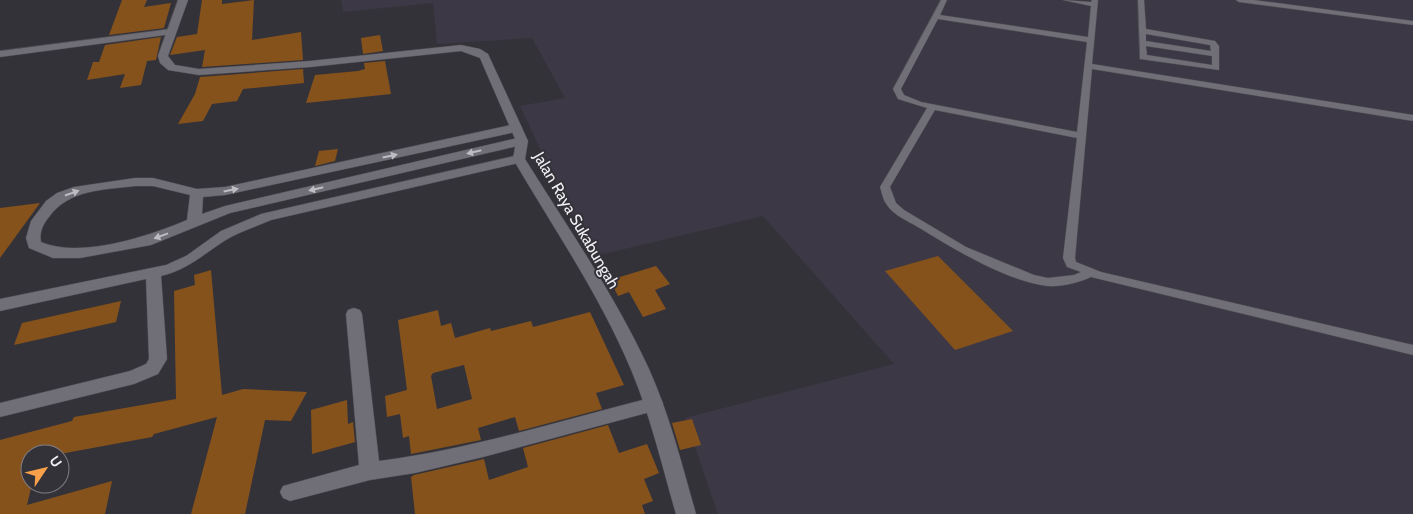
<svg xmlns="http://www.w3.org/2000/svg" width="1413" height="514" viewBox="0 0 1413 514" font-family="Cabin,sans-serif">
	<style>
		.built { fill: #3d3845 }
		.building { fill: #86521c; fill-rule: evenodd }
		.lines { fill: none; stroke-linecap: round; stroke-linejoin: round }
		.service-casing { stroke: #4f4e53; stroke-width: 1 }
		.minor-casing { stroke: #4f4e53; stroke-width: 1 }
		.tertiary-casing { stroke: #4f4e53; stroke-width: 1 }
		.service { fill: #706e76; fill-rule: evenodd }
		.minor { fill: #706e76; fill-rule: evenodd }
		.tertiary { fill: #706e76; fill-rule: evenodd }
		.oneway { fill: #bebdc2 }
		.labels { text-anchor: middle; stroke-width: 4; stroke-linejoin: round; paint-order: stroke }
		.street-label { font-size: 16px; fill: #f2f1f5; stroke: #343239 }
	</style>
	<rect width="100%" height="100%" fill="#343239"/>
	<polygon class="built" points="341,0 1413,0 1413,514 718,514 685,418 894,364 763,216 591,257 520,106 565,98 532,38 437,44 433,3 343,12"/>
	<g class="building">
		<polygon points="122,0 147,0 144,7 171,3 164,28 109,35"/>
		<polygon points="202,0 222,0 222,4 254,0 252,40 301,32 303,60 202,67 205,50 170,55 177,37 197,34"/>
		<polygon points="380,35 383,51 363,54 361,38"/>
		<polygon points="161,37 156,60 147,61 141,85 120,88 125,74 87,80 93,62 99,62 105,45"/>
		<polygon points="385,61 391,94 306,103 315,75 358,71 365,69 364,63"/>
		<polygon points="303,69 304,83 243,89 237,101 212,104 203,121 178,124 195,94 200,77"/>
		<polygon points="338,149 335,161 315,166 319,151"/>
		<polygon points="40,203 0,258 0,208"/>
		<polygon points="938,256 1013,331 955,350 885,271"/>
		<polygon points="656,266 670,284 655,290 666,309 643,317 629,292 618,296 610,280"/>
		<polygon points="211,270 222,395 243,389 307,392 291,421 265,420 245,514 191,514 217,417 154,434 152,437 60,454 30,454 30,484 32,484 27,505 112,481 105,514 0,514 0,440 72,421 74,417 176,399 174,291 195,285 194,275"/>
		<polygon points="121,301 116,322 14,345 22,323"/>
		<path d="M 438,310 L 441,326 L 451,323 L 455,338 L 490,328 L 491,331 L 531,321 L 533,327 L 590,312 L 624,385 L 596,393 L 602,409 L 519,431 L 515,417 L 478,428 L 481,440 L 411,454 L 409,436 L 403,438 L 400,414 L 387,417 L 385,396 L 407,390 L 398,320 ZM 464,365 L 472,399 L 437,409 L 431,376 L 433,373 Z"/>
		<polygon points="347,400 348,424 353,422 355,442 312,454 311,410"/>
		<polygon points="692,419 701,445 680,450 672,423"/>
		<polygon points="608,425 619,453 647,444 659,473 644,479 653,501 642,505 645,514 415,514 411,477 414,475 484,459 489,480 528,467 523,448"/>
	</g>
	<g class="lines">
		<g class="service-casing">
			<g id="service">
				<path d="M 941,0 L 947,0 L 940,15 L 1088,37 L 1091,6 L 1063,0 L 1091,2 L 1092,0 L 1098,0 L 1092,64 L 1413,115 L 1413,121 L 1092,69 L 1075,258 L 1076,262 L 1101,272 L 1413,345 L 1413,355 L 1091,277 C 1078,283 1061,287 1047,286 C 1004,280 954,249 918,227 C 908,221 893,215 887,205 C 883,200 882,193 880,187 L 927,108 L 898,99 L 893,89 ZM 938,19 L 1087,42 L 1077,132 L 921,102 L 904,95 L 901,89 ZM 935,110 L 1077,138 L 1063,258 L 1067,267 L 1081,272 L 1074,275 L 1048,278 L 1034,275 L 966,247 L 904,210 L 896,203 L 890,187 Z"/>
				<path d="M 1138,0 L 1144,0 L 1146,29 L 1215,41 L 1219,46 L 1219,70 L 1140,59 ZM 1146,34 L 1210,45 L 1211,51 L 1146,41 ZM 1146,46 L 1212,56 L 1212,65 L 1147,55 Z"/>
				<polygon points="1236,0 1254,0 1413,21 1413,25 1239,2"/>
			</g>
		</g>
		<g class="minor-casing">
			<g id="minor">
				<polygon points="170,29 173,30 173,34 0,57 0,51"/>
				<path d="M 516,124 L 520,125 L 522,128 L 520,131 L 225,195 L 203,197 L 202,214 L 225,206 L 522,137 L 528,141 L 522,145 L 230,213 L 151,245 L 80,258 L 53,258 L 29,248 L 26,238 L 31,221 L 46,201 L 57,193 L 74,187 L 135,178 L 153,178 L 197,189 L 225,187 ZM 135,186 L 153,186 L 190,195 L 187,220 C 149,236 81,259 41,242 C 39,233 43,224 49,217 C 69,189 104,190 135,186 Z"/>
				<path d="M 519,155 L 525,159 L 523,162 L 271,220 C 258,226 244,230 231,237 C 206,251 191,269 161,276 L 167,359 L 158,374 L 134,384 L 0,417 L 0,403 L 130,371 L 146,364 L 149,359 L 146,279 L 0,311 L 0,299 L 166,265 L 186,256 L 221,231 L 261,214 Z"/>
				<path d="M 354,308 L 360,310 L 362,314 L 379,461 C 472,449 563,420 654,397 L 661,399 L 663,404 L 661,409 L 654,411 L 483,457 L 415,473 L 370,480 L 290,501 L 283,498 L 280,492 L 283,486 L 359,465 L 346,314 L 348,310 Z"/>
			</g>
		</g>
		<g class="tertiary-casing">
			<path id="tertiary" d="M 178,0 L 188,0 L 168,56 L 175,65 L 199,69 L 310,61 L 461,45 L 480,49 L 488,54 L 528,141 L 525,159 C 568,228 615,295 649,369 C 670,416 682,465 696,514 L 676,514 C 662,466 651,418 632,372 C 601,297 554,229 513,159 L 516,141 L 480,58 L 461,51 L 310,67 L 199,75 L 168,70 L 160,63 L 158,56 Z"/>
		</g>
		<use href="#service" class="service"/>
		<use href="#minor" class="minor"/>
		<use href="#tertiary" class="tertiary"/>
	</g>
	<defs><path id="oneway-solid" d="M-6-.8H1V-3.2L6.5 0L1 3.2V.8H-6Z" transform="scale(1.25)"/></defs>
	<g class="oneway">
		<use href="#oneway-solid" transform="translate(474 152) rotate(167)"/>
		<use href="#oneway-solid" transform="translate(390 156) rotate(-12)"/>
		<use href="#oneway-solid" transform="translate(316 189) rotate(167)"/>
		<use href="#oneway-solid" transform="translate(231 190) rotate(-11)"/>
		<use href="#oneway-solid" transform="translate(72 193) rotate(-19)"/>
		<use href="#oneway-solid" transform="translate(161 236) rotate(160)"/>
	</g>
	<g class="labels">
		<g class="street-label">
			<text transform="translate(577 220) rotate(60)" y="6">Jalan Raya Sukabungah</text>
		</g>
	</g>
	<g transform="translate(45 469) rotate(55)"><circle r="24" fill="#343239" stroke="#807e84"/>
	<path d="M0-4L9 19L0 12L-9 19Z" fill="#f8a14a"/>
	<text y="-8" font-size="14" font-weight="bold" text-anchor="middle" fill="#f2f1f5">U</text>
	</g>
</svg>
